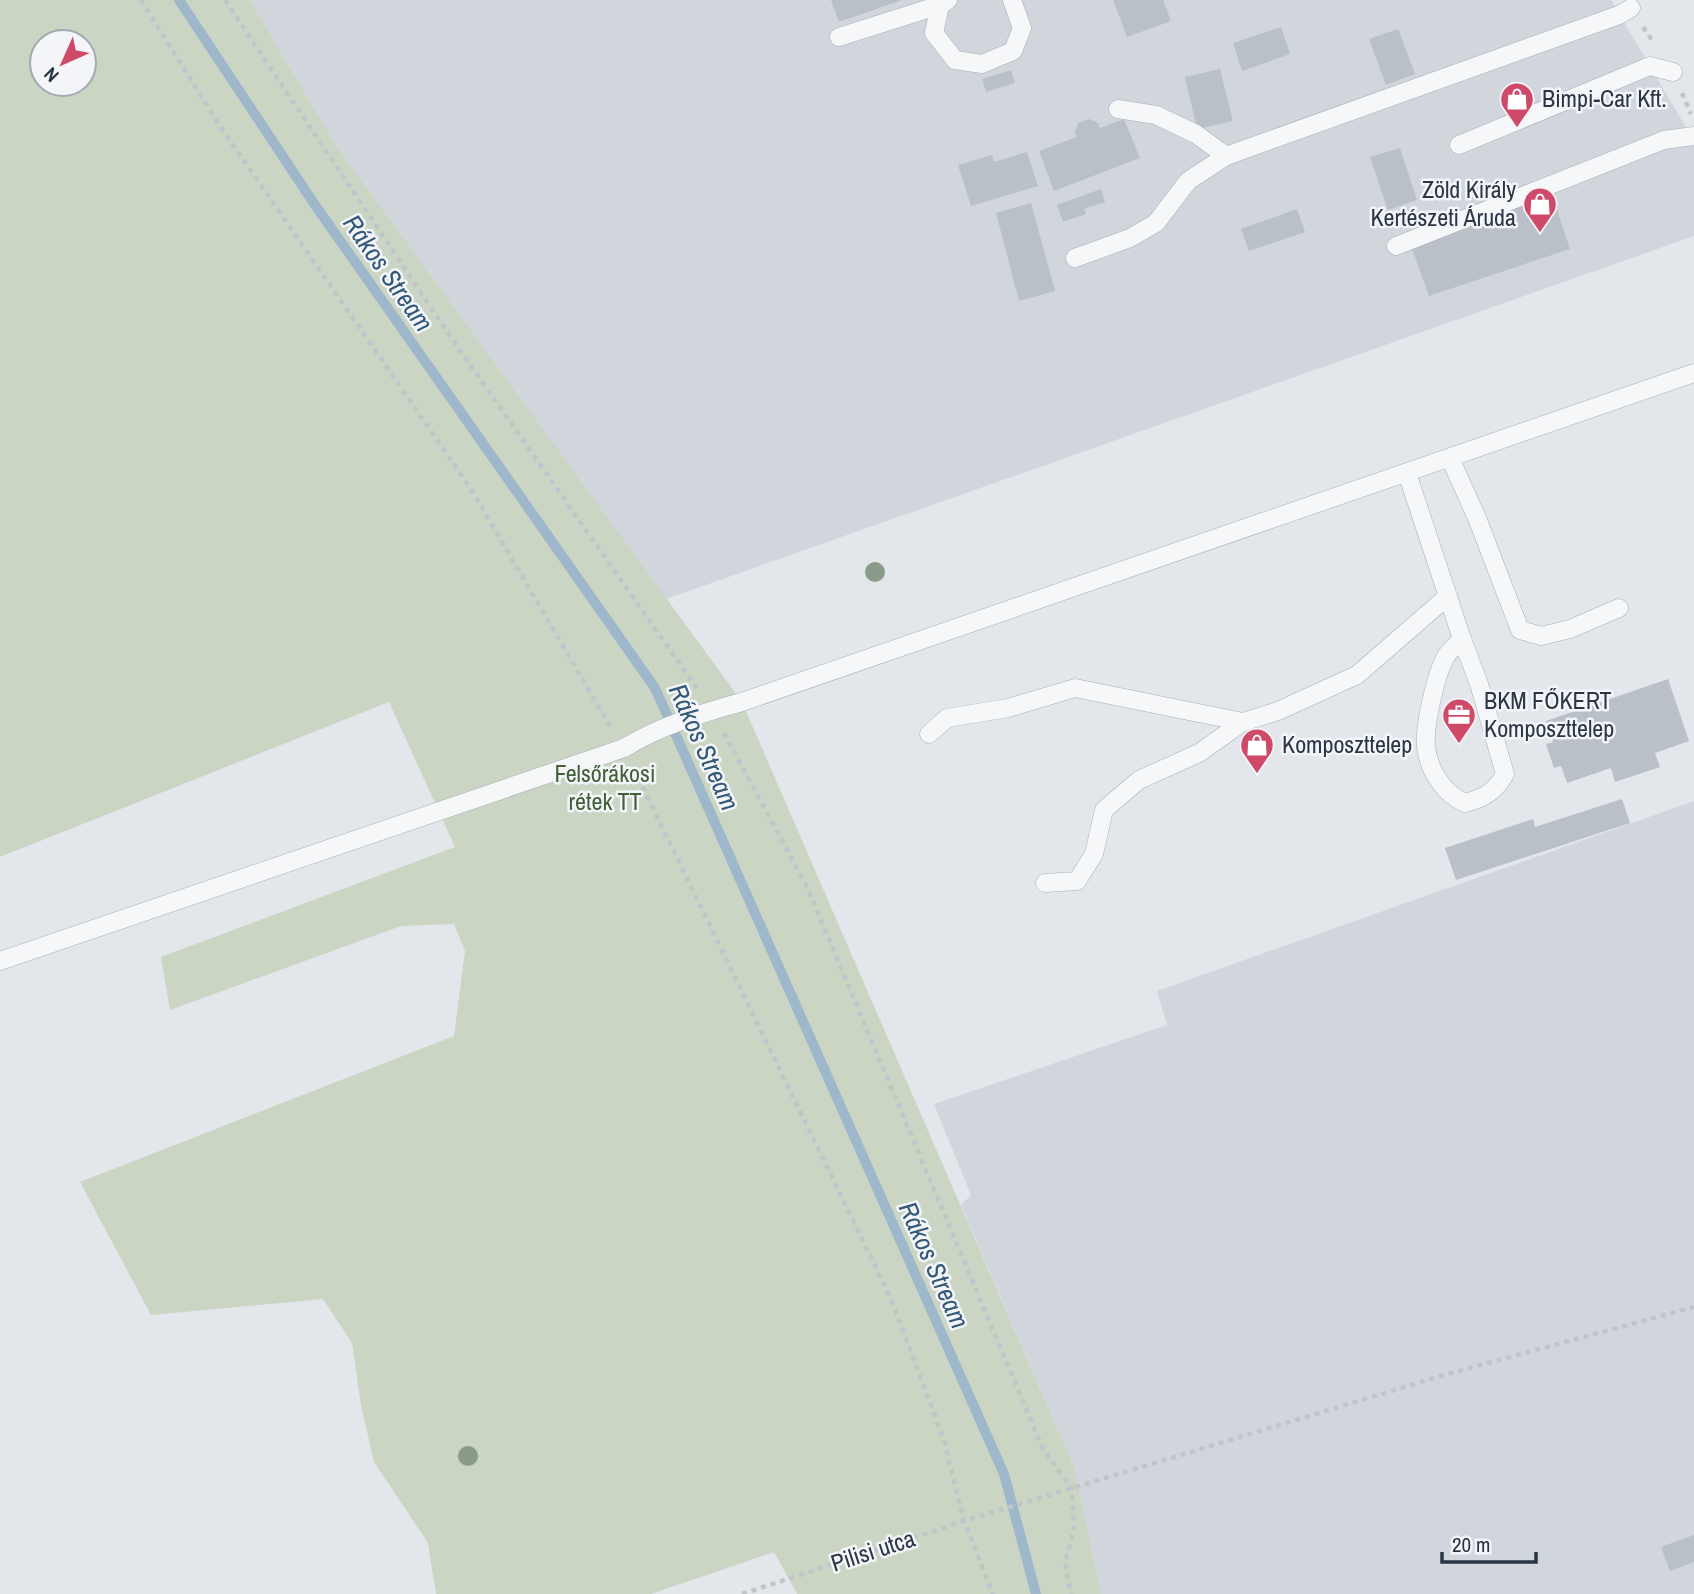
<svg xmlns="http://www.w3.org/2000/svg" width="1694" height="1594" viewBox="0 0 1694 1594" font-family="'Archivo Narrow',sans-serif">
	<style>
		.built { fill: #d1d6dd }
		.green { fill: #cad5c4; fill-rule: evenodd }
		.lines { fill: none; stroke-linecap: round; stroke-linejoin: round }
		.stream { stroke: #9eb7cb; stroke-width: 10 }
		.building { fill: #bac0c8 }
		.lane-casing { stroke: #a8aeb5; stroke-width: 19 }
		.path { stroke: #c1c5ca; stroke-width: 4.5; stroke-dasharray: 5 5; stroke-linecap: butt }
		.lane { stroke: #f6f7f9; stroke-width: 18 }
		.tree { fill: #8a9c89 }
		.labels { text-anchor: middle; stroke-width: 5; stroke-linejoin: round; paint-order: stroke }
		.poi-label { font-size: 24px; fill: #2a3643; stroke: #f3f5f8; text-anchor: start }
		.park-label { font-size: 24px; fill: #425f38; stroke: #f3f5f8 }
		.street-label { font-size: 24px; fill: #2a3643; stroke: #f3f5f8 }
		.water-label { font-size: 26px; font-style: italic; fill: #345878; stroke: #f3f5f8 }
	</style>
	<rect width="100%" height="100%" fill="#e3e7eb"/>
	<g class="built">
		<polygon points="250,0 1611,0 1694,141 1694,236 666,599 337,147"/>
		<polygon points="1694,801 1694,1594 1101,1594 1074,1467 961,1205 971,1195 934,1104 1167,1025 1157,991"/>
	</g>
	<path class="green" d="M 0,0 L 250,0 L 337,147 L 742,702 L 1074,1467 L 1101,1594 L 797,1594 L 774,1552 L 651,1594 L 436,1594 L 428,1543 L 374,1462 L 361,1405 L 352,1343 L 323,1299 L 151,1315 L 80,1182 L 454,1036 L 465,951 L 454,924 L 401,926 L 170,1010 L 161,957 L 455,847 L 389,702 L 0,857 ZM 42,42 L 84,42 L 84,84 L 42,84 Z"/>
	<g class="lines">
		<polyline class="stream" points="179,0 315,205 655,688 1004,1474 1036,1594"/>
	</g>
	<g class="building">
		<polygon points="831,0 902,0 839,22"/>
		<polygon points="1113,0 1163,0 1171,21 1127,37"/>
		<polygon points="1281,27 1290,54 1242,71 1233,43"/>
		<polygon points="1398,29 1415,74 1386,85 1369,39"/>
		<polygon points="1220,69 1233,121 1197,129 1185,77"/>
		<polygon points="1011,70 1015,83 986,92 982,79"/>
		<polygon points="1089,119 1098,123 1100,128 1124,119 1140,158 1054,191 1039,151 1077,137 1075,133 1078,123"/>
		<polygon points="1400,148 1417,200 1388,210 1370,157"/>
		<polygon points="1027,152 1038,186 971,206 958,165 992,155 994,162"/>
		<polygon points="1101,189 1105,202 1084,209 1086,214 1063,222 1057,205"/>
		<polygon points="1552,195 1570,249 1429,296 1410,243"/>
		<polygon points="1031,203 1055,291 1019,301 996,213"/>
		<polygon points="1297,209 1305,232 1249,251 1241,229"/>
		<polygon points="1668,679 1689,741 1655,753 1660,767 1615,782 1611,768 1567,783 1561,766 1554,768 1546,744 1553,742 1546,721"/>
		<polygon points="1622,799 1630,823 1456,880 1445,848 1533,819 1535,827"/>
		<polygon points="1694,1535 1694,1562 1670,1571 1661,1547"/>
	</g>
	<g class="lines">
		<g class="lane-casing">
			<g id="lane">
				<polyline points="940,5 934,33 955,60 982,64 1013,51 1022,28 1012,0"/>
				<polyline points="839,37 940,5 948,0"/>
				<polyline points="1118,109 1156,115 1196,134 1226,156 1619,15 1631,8"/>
				<polyline points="1459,145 1650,66 1673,72"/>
				<polyline points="1396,246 1664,140 1694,136"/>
				<polyline points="1075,258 1130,238 1156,223 1188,181 1226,156"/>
				<polyline points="1450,458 1477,518 1520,630 1541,636 1570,629 1619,608"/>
				<path d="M 1407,473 L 1462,639 C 1456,646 1447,652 1444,660 C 1435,679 1424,726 1426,747 C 1429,771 1444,794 1465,803 C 1484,798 1495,792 1505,774 L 1479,684 L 1462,639"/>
				<polyline points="929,734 947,718 1008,708 1075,688 1243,722 1278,711 1357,675 1448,596"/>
				<polyline points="1045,883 1077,881 1094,854 1104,810 1139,780 1199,753 1243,722"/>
				<path d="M 0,961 L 624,748 C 660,726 702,713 742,702 L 1694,373"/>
			</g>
		</g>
		<g class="path">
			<polyline points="141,0 220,126 471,489 611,728"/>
			<polyline points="225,0 450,336 698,690"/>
			<polyline points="1643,27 1654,43"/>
			<polyline points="1682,93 1691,114"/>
			<polyline points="724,733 807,887 1043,1449 1072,1489 1074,1529 1065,1563 1071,1594"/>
			<polyline points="634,769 891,1299 943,1437 964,1521 993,1594"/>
			<polyline points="742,1594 964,1521 1444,1375 1694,1307"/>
		</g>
		<use href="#lane" class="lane"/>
	</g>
	<g class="tree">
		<circle cx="875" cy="572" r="10"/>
		<circle cx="468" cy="1456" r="10"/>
	</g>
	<defs>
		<g id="shop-pin" transform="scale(1.75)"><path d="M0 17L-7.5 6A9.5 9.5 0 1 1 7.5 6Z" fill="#cf4968" stroke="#f3f5f8"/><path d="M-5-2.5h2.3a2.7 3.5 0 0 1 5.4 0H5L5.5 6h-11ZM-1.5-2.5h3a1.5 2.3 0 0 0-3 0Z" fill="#fff"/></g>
		<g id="office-pin" transform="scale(1.75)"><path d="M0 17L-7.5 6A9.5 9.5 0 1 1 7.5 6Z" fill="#cf4968" stroke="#f3f5f8"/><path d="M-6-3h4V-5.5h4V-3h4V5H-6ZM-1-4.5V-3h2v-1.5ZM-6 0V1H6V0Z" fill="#fff"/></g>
	</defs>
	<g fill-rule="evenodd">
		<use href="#shop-pin" x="1517" y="99"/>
		<use href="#shop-pin" x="1540" y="204"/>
		<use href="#office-pin" x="1459" y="715"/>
		<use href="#shop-pin" x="1257" y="745"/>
	</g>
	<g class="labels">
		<g class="poi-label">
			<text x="1542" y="107">Bimpi-Car Kft.</text>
			<text x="1516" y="198" text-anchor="end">Zöld Király<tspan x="1516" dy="28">Kertészeti Áruda</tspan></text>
			<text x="1484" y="709">BKM FŐKERT<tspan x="1484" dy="28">Komposzttelep</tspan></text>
			<text x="1282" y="753">Komposzttelep</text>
		</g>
		<g class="park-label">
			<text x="605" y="782">Felsőrákosi<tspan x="605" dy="28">rétek TT</tspan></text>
		</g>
		<g class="street-label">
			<text transform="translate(873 1551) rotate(-18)" y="8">Pilisi utca</text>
		</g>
		<g class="water-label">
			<text transform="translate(388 273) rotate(55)" y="9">Rákos Stream</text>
			<text transform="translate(704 747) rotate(66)" y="9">Rákos Stream</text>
			<text transform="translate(934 1265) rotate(66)" y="9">Rákos Stream</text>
		</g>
	</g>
	<g transform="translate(63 63) rotate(225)"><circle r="33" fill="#f3f5f8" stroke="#a3a9b0" stroke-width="2"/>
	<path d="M0-5L12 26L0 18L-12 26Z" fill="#cf4968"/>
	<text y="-10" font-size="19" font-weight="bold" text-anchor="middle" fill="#2a3643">N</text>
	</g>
	<path d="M1442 1552v10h94v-10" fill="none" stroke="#2a3643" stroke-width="3.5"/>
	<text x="1452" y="1552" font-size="21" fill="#2a3643" stroke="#f3f5f8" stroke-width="5" paint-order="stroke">20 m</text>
</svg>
